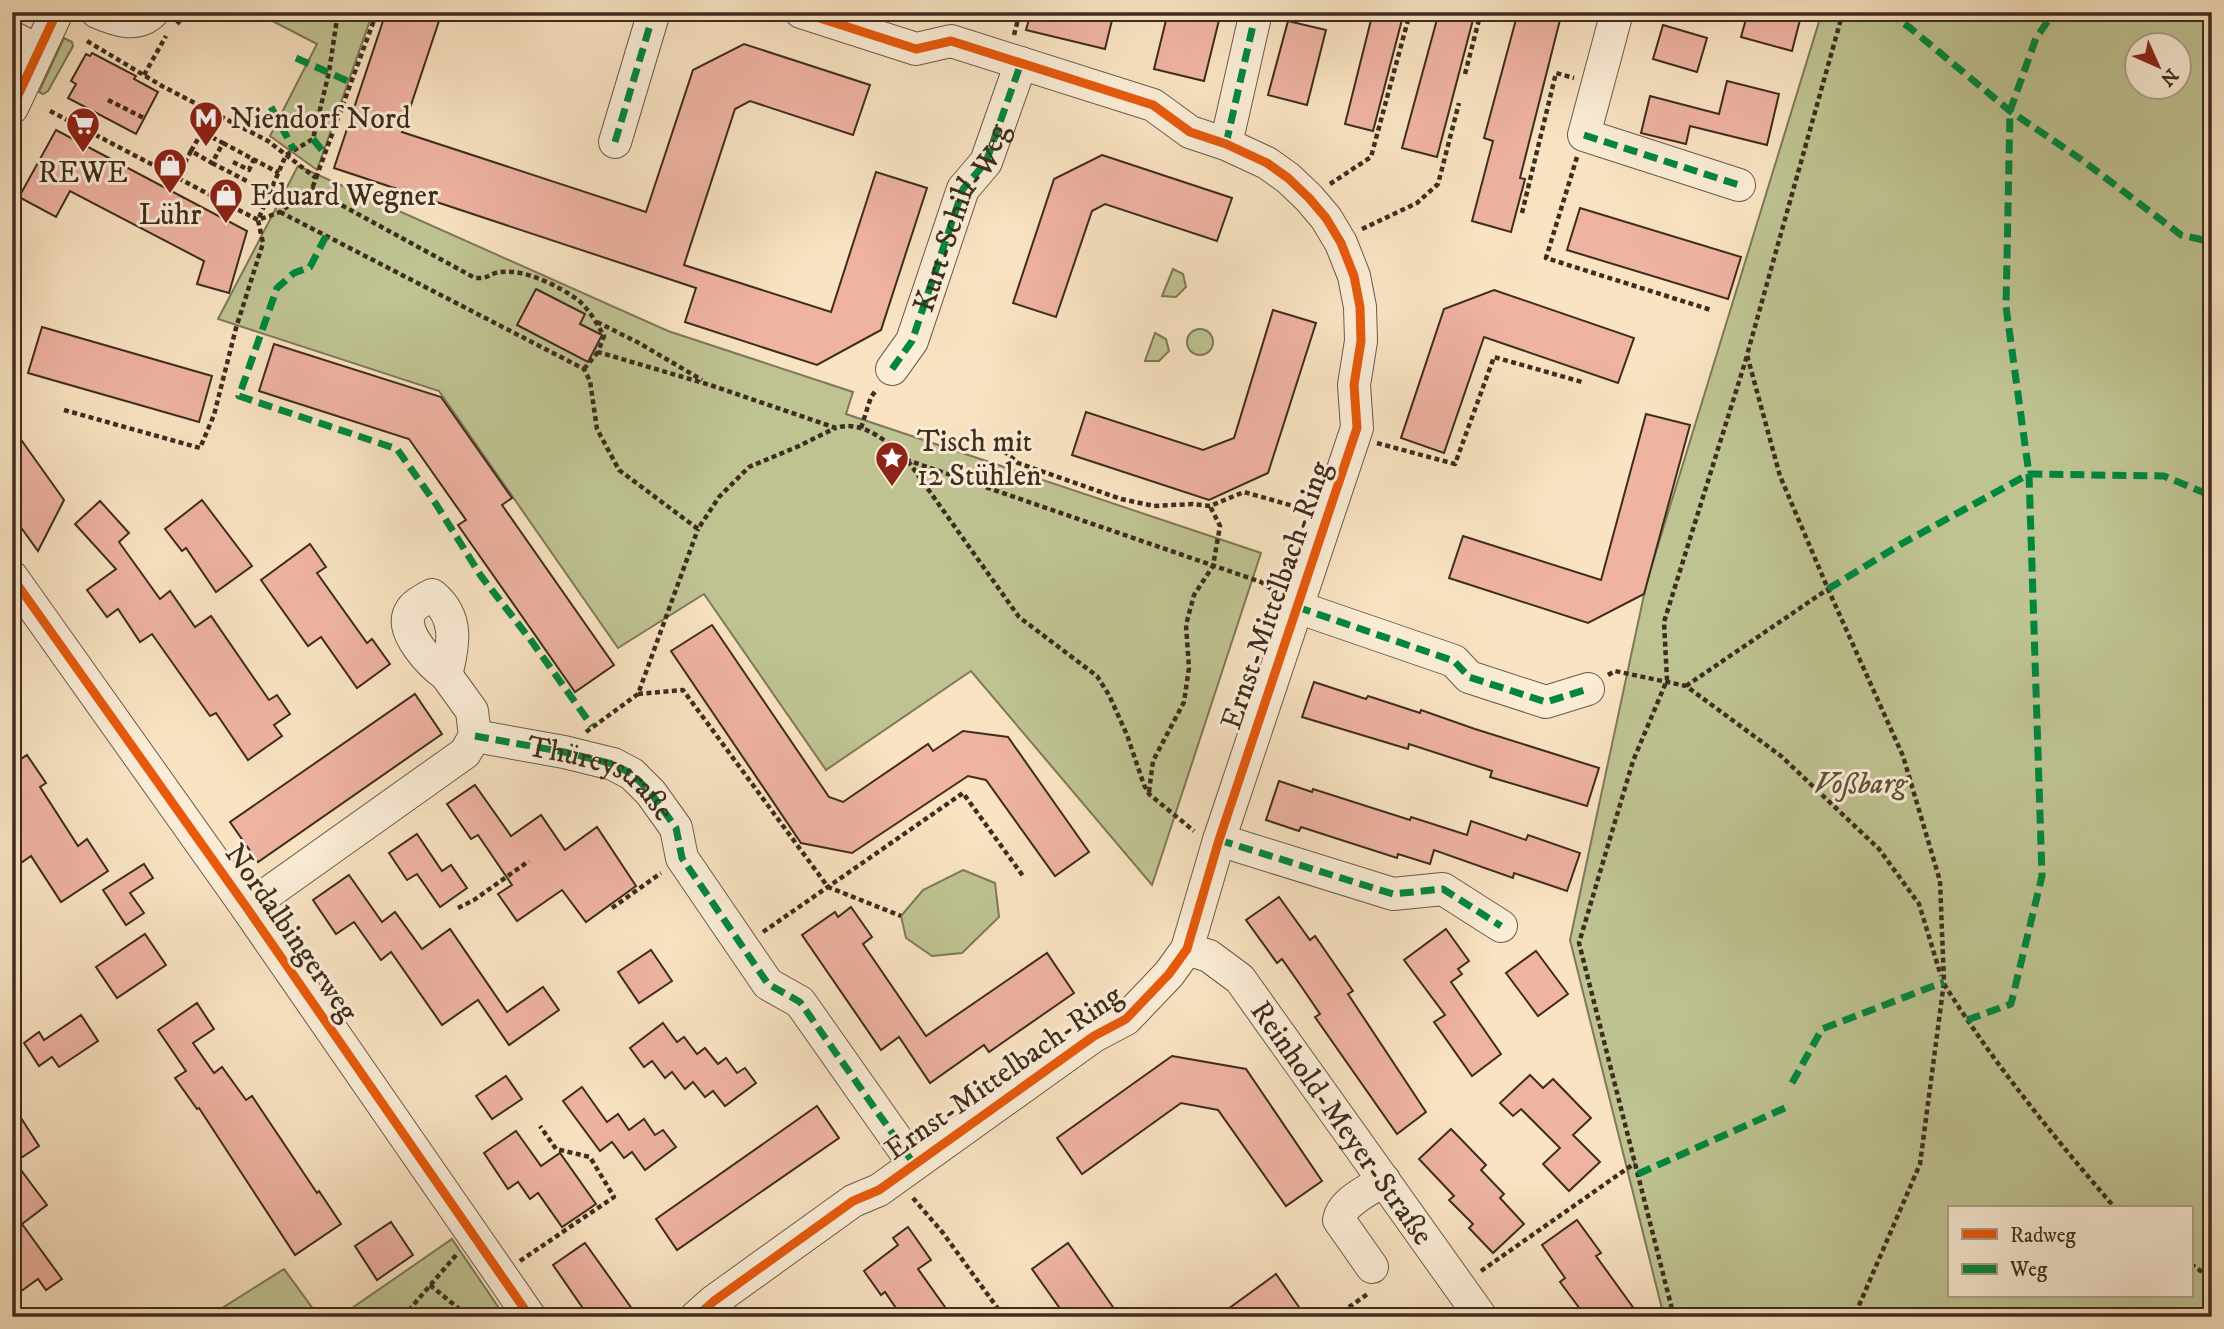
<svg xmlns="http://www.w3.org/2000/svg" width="2224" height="1329" viewBox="0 0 2224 1329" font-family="'IM FELL DW Pica',serif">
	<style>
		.green { fill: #bfc392; stroke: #7e7858; stroke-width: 2; fill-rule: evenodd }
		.building { fill: #efb3a2; stroke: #3e2c1f; stroke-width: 2 }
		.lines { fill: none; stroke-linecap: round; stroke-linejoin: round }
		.minor-casing { stroke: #6d5a48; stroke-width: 34 }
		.path { stroke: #3e2c1f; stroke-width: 4.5; stroke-dasharray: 5 3.5; stroke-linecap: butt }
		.minor { stroke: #fbedd7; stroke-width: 32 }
		.quiet { stroke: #00873e; stroke-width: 7; stroke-dasharray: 14 7; stroke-linecap: butt }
		.cycleway-casing { stroke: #fbedd7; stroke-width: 13 }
		.cycleway { stroke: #e8590c; stroke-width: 9 }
		.labels { text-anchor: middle; stroke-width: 6; stroke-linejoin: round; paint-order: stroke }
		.poi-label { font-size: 30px; fill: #3e2c1f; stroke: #fbedd7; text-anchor: start }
		.street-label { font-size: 30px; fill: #3e2c1f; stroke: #fbedd7 }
		.park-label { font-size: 30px; font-style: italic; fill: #5e523c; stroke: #fbedd7 }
	</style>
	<rect width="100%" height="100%" fill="#f9e3c2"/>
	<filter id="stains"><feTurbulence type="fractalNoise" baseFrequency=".00286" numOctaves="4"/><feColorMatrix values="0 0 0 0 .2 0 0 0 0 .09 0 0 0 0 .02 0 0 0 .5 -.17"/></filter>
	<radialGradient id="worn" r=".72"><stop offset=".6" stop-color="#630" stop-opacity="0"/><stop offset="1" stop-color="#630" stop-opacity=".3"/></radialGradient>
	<g class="green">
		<polygon points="255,12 373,12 317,170 270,136 317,44"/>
		<path d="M 1822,12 L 2212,12 L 2212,1317 L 1664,1317 L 1570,940 L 1647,581 ZM 2136,46 L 2178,46 L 2178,88 L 2136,88 ZM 1949,1208 L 2191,1208 L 2191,1296 L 1949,1296 Z"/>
		<polygon points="64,38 72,42 73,46 48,91 43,94 39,92"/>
		<polygon points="298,166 668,331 853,392 846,414 1261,553 1152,885 971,671 826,770 704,594 618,648 439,391 218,319"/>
		<polygon points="1173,269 1183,274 1186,287 1176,297 1162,296"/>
		<circle cx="1200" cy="342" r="13"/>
		<polygon points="1155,333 1166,339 1169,351 1159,361 1145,361"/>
		<polygon points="963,870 995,883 999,917 962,953 932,956 906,938 901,916 923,890"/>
		<polygon points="452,1239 505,1317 339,1317"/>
		<polygon points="284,1269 319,1317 208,1317"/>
	</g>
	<g class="building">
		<polygon points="386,12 442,12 402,132 646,212 693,70 744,44 870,85 853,135 750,101 735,109 684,265 831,312 876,172 927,188 881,330 817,365 685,322 696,288 334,168"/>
		<polygon points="1031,12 1114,12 1105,49 1026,30"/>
		<polygon points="1168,12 1221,12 1204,81 1154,69"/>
		<polygon points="1373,12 1404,12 1373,131 1345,124"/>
		<polygon points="1439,12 1475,12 1437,157 1402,148"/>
		<polygon points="1518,12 1562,12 1520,178 1525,179 1511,232 1472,221 1493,141 1484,138"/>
		<polygon points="1748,12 1802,12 1792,51 1741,37"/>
		<polygon points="1288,21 1326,30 1307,105 1268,95"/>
		<polygon points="1663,25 1707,38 1697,72 1653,59"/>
		<polygon points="92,53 136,76 134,79 158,92 136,134 68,98 76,84 71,81 86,54 90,56"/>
		<polygon points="1727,81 1779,94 1767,145 1690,126 1686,144 1641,133 1650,96 1719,114"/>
		<polygon points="56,130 247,231 229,293 197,284 204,261 70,191 56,217 19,197"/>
		<polygon points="1102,155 1232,198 1217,241 1105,204 1092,211 1056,317 1013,303 1054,179"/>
		<polygon points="1580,208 1741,257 1728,299 1567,250"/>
		<polygon points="536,289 585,314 580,324 602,335 588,362 517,325"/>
		<polygon points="1494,290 1634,338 1618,383 1484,337 1444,453 1401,438 1444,309"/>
		<polygon points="1273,310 1316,323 1268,473 1209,500 1072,455 1086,412 1203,450 1234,438"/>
		<polygon points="42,327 212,376 199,422 28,373"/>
		<polygon points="274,344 441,397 512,498 502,505 614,665 575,692 458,525 466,520 409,439 259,391"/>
		<polygon points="1646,414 1690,425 1644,594 1588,623 1449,578 1463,536 1601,580"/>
		<polygon points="12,427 64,500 38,551 12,515"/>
		<polygon points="202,500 252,566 216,592 186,548 182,551 165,529"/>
		<polygon points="100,501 129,533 119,542 160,599 170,591 195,627 211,616 269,700 277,695 290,714 274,725 282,736 248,760 216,713 210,716 152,634 140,642 118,609 107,617 87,590 116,569 75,524"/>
		<polygon points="310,544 326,567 317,573 367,643 372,639 390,664 357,688 321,637 308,646 261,580"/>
		<polygon points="712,625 829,797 843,802 928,744 933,751 963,731 1008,737 1089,852 1055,876 986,780 968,776 852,853 801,843 671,651"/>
		<polygon points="1314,682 1366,699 1368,696 1420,713 1421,710 1475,729 1599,768 1587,806 1490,777 1492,771 1409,744 1408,749 1302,717"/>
		<polygon points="415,694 442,734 258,862 230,822"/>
		<polygon points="27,755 46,783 40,787 78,846 87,839 108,871 61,902 31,856 18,865 12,856 12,765"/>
		<polygon points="1279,781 1312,792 1313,789 1410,820 1411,817 1467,835 1471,821 1526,840 1528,835 1580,853 1567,891 1514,873 1513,878 1434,850 1430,864 1398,854 1397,858 1301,827 1299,831 1266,820"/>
		<polygon points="475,785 511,836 541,815 565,850 597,827 636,886 586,922 562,890 517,921 498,894 512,885 478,835 471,839 447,804"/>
		<polygon points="417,834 442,871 451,865 467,888 440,907 417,874 407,880 389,853"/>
		<polygon points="144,864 153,878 130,893 144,913 126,925 103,890"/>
		<polygon points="349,875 382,922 395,912 422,949 450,929 507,1012 543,987 559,1010 509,1045 478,1000 442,1025 391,952 381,960 354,922 336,934 313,900"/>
		<polygon points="1279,897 1310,940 1315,936 1353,991 1348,994 1426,1112 1397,1134 1315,1017 1320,1014 1301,986 1282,959 1277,963 1246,920"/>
		<polygon points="851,907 872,937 863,944 926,1036 1047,953 1074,993 989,1052 984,1045 930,1083 899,1037 881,1050 802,935 835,912 838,917"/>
		<polygon points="1446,929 1469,961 1458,969 1462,974 1451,982 1501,1054 1472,1076 1434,1022 1445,1015 1404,960"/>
		<polygon points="145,934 166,965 117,998 96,967"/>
		<polygon points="651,950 672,981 639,1003 618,972"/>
		<polygon points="1536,951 1568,994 1538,1016 1506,973"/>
		<polygon points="197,1003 214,1029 193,1043 214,1073 222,1067 246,1100 252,1096 317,1193 319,1191 341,1224 295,1255 199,1108 197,1109 175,1078 186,1071 158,1030"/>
		<polygon points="81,1015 98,1041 59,1067 52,1057 39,1066 24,1043 39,1032 44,1040"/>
		<polygon points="663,1023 677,1042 684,1037 697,1054 705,1048 718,1064 726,1058 737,1073 745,1068 756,1083 725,1106 713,1091 705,1097 693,1082 685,1089 672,1072 665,1078 652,1061 644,1067 630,1048"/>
		<polygon points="1172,1056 1246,1069 1322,1181 1286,1206 1218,1110 1181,1103 1082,1174 1057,1138"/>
		<polygon points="1530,1075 1543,1088 1553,1079 1591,1118 1573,1135 1600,1162 1569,1191 1543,1164 1560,1148 1521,1109 1513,1116 1500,1103"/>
		<polygon points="506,1076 522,1099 492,1119 476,1096"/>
		<polygon points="582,1087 607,1122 618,1114 629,1130 644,1119 655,1135 663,1130 676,1147 645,1170 632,1152 624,1158 612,1142 600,1151 563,1101"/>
		<polygon points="12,1104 39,1146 15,1162 47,1205 22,1224 62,1279 46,1290 38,1279 20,1292 12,1282"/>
		<polygon points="817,1106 839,1138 677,1250 656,1219"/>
		<polygon points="1451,1129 1486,1165 1481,1170 1504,1194 1500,1198 1524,1224 1493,1253 1469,1228 1473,1224 1449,1200 1454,1196 1419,1159"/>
		<polygon points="516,1131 541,1166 560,1153 596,1204 562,1227 538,1193 530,1199 518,1182 508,1189 484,1153"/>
		<polygon points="1577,1220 1601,1253 1596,1256 1640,1317 1586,1317 1560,1282 1565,1278 1542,1245"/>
		<polygon points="391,1222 413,1255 377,1280 355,1246"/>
		<polygon points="908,1227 931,1260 918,1269 952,1317 902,1317 885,1292 881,1295 864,1271 898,1245 893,1238"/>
		<polygon points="585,1243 625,1299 638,1317 589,1317 553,1265"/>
		<polygon points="1068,1243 1101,1290 1120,1317 1066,1317 1032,1269"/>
		<polygon points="1276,1274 1301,1310 1292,1317 1217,1317"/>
	</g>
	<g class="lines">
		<g class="minor-casing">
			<g id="minor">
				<path d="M 97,12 C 116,20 137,28 153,12"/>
				<polyline points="1617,12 1584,135 1739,185"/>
				<polyline points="12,37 38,51"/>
				<polyline points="12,108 57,12"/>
				<polyline points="615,142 654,12"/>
				<polyline points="1226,144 1256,12"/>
				<polyline points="892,369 912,341 963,189 986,162 1021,63"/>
				<polyline points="12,577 247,908 530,1317"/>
				<path d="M 432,595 C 459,617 454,644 446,675 C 432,665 399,632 410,612 C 414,604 425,599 432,595 Z"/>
				<polyline points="1297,607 1454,661 1469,677 1546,702 1588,689"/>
				<polyline points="475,736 564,752 613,764 632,774 651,793 676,828 682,858 768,984 800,1002 914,1164"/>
				<polyline points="1219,840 1393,894 1443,889 1501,926"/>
				<polyline points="247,908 465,753 475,736 472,711 446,675"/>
				<path id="s1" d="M 1187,949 L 1209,956 L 1240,979 L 1481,1317"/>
				<path d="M 1372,1267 L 1339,1220 C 1342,1201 1370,1190 1384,1180"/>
				<polyline points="696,1317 714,1301 853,1201 879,1190 1094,1036 1126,1019 1169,974 1187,949 1219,840 1357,428 1354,385 1361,341 1360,307 1354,276 1341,243 1326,218 1309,198 1288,178 1267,163 1226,144 1190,132 1153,105 951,41 916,49 801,12"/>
			</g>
		</g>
		<g class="path">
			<polyline points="1843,12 1747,355 1780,476 1828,589 1903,756 1940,881 1944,982 1920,1164 1854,1317"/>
			<polyline points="177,24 188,12"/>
			<polyline points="1014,35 1020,12"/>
			<polyline points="87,41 162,86 268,141 316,178 312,189"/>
			<polyline points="1465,74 1481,12"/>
			<polyline points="144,75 166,36"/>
			<polyline points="108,100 144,118"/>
			<path d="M 50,111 L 258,220 L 280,212 L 312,189 L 475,278 C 490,279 489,273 501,272 C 525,269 559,286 578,300 C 589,309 597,324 604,336 L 598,352 L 710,385 L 836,428 C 863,419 889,443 907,460 L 1261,582 L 1276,592"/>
			<polyline points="202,132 191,151 212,163 223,143 202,132 212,113"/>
			<polyline points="223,143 279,173"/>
			<polyline points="1577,157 1546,258 1711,310"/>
			<polyline points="233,162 249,170 254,159"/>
			<polyline points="212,163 270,193"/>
			<polyline points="177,178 191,151"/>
			<polyline points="316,178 377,12"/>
			<polyline points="1330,184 1371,157 1408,20"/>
			<polyline points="280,212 584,369 590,381 597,429 619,470 698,529 719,497 749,467 799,446 835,428"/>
			<polyline points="1522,213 1556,73 1574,78"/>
			<polyline points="1362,229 1417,203 1438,184 1459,103"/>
			<polyline points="597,322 639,343 702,380"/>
			<polyline points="584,369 598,352 594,349"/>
			<polyline points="64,410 200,448 214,415 236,328 263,243 258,220 286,155 313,139 329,72 338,12"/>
			<polyline points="861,428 871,397 877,389"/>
			<polyline points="1377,443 1455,464 1494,357 1582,382"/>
			<polyline points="1004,451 1018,463 1121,499 1154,506 1193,504 1210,506 1244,492 1304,509"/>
			<polyline points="908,461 1019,617 1097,676 1109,695 1127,735 1144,785 1149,794 1194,831"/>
			<polyline points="1608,675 1615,671 1686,686 1781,756 1879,849 1919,904 1941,976"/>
			<polyline points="1686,686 1828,589"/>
			<polyline points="638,694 683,690 828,887 901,916"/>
			<polyline points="586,732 638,694 698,529"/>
			<polyline points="1149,792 1153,761 1184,702 1189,668 1186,625 1194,595 1213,566 1220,526 1210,506"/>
			<polyline points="458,908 474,900 529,861"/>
			<polyline points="612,908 661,873"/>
			<polyline points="763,932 963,793 1023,876"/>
			<path d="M 1944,984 C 1994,1064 2054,1137 2115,1208"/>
			<polyline points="913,1198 943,1233 1004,1317"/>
			<polyline points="520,1261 614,1197 590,1157 556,1149 540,1126"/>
			<polyline points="2191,1264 2212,1279"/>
			<polyline points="1481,1271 1635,1163"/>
			<polyline points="430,1285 469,1317"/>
			<polyline points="403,1317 457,1254"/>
			<polyline points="1335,1317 1369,1293"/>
			<polyline points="1674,1317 1579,943 1633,761 1667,680 1664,622 1747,356"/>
		</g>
		<use href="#minor" class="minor"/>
		<g class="quiet">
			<polyline points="1887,12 1909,27 2010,111 2082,160 2181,235 2212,242"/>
			<polyline points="296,58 352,83"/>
			<polyline points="271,107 294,150"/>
			<polyline points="1584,135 1739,185"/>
			<polyline points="313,139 325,154"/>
			<polyline points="615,142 654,12"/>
			<polyline points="1226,144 1256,12"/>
			<polyline points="326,236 310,267 294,273 277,288 239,396 397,449 436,504 481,576 530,639 592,726"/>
			<path id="s2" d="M 892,369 L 912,341 L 963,189 L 986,162 L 1021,63"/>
			<polyline points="1828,589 1903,543 2029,474 2164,476 2212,496"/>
			<polyline points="1297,607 1454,661 1469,677 1546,702 1588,689"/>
			<path id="s3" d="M 475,736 L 564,752 L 613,764 L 632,774 L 651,793 L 676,828 L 682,858 L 768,984 L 800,1002 L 914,1164"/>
			<polyline points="1219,840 1393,894 1443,889 1501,926"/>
			<polyline points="1967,1020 2011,1004 2042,876 2029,474 2006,307 2010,111 2036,38 2054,12"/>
			<polyline points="1792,1083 1822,1029 1944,982"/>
			<polyline points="1638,1174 1787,1107"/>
		</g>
		<g class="cycleway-casing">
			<g id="cycleway">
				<polyline points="12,108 57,12"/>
				<polyline points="12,577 247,908 530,1317"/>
				<polyline points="696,1317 714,1301 853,1201 879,1190 1094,1036 1126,1019 1169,974 1187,949 1219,840 1357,428 1354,385 1361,341 1360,307 1354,276 1341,243 1326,218 1309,198 1288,178 1267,163 1226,144 1190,132 1153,105 951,41 916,49 801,12"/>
			</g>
		</g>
		<use href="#cycleway" class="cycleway"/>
	</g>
	<defs>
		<g id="metro-pin" transform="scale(1.75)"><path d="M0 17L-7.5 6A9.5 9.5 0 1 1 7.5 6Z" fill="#8f2418" stroke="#fbedd7"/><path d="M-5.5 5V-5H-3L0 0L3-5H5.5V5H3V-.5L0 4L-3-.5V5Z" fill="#fff"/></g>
		<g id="supermarket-pin" transform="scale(1.75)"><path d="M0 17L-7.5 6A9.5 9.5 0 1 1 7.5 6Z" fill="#8f2418" stroke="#fbedd7"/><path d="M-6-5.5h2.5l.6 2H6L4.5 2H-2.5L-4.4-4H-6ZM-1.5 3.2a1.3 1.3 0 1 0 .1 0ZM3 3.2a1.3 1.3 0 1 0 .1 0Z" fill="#fff"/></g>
		<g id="shop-pin" transform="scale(1.75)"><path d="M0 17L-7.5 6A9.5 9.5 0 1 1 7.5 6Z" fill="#8f2418" stroke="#fbedd7"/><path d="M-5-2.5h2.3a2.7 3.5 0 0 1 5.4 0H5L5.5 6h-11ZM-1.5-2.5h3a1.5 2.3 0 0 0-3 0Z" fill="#fff"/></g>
		<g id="sight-pin" transform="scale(1.75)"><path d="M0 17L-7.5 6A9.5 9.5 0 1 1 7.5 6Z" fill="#8f2418" stroke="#fbedd7"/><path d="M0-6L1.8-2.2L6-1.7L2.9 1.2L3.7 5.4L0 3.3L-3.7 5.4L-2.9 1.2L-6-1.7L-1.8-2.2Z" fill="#fff"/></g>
	</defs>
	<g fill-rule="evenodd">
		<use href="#metro-pin" x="206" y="118"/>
		<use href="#supermarket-pin" x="83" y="124"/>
		<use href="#shop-pin" x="170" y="165"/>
		<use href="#shop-pin" x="226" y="195"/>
		<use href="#sight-pin" x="892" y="458"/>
	</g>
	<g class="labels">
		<g class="poi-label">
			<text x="230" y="128">Niendorf Nord</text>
			<text x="83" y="182" text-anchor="middle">REWE</text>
			<text x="250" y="205">Eduard Wegner</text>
			<text x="170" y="224" text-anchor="middle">Lühr</text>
			<text x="917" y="451">Tisch mit<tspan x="917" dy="34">12 Stühlen</tspan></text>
		</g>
		<g class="street-label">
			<text dy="10" stroke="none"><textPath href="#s2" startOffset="168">Kurt-Schill-Weg</textPath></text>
			<text transform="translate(1275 595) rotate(-71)" y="10">Ernst-Mittelbach-Ring</text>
			<text dy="10" stroke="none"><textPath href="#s3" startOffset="136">Thüreystraße</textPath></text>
			<text transform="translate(292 932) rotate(55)" y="10">Nordalbingerweg</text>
			<text transform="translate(1003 1072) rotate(-35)" y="10">Ernst-Mittelbach-Ring</text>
			<text dy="10" stroke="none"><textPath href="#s1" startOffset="238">Reinhold-Meyer-Straße</textPath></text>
		</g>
		<g class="park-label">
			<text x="1860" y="793">Voßbarg</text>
		</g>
	</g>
	<rect width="2224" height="1329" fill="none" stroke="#f9e3c2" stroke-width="42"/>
	<rect x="14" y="14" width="2196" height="1301" fill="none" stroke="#3e2c1f" stroke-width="3.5"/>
	<rect x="21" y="21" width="2182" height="1287" fill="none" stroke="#3e2c1f" stroke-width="2"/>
	<rect x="1948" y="1206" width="245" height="91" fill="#fbedd7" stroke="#afa08d" stroke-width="2"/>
	<rect x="1962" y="1229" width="35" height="10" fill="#e8590c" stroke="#afa08d" stroke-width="2"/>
	<text x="2010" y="1242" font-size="21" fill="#3e2c1f">Radweg</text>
	<rect x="1962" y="1264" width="35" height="10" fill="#00873e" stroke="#afa08d" stroke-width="2"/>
	<text x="2010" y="1276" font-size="21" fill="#3e2c1f">Weg</text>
	<g transform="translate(2158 66) rotate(135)"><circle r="33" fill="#fbedd7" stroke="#afa08d" stroke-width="2"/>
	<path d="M0-5L12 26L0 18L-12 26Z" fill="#8f2418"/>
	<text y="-10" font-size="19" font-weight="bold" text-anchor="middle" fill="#3e2c1f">N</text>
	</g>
	<rect width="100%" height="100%" filter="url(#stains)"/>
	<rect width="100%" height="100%" fill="url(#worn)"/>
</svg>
